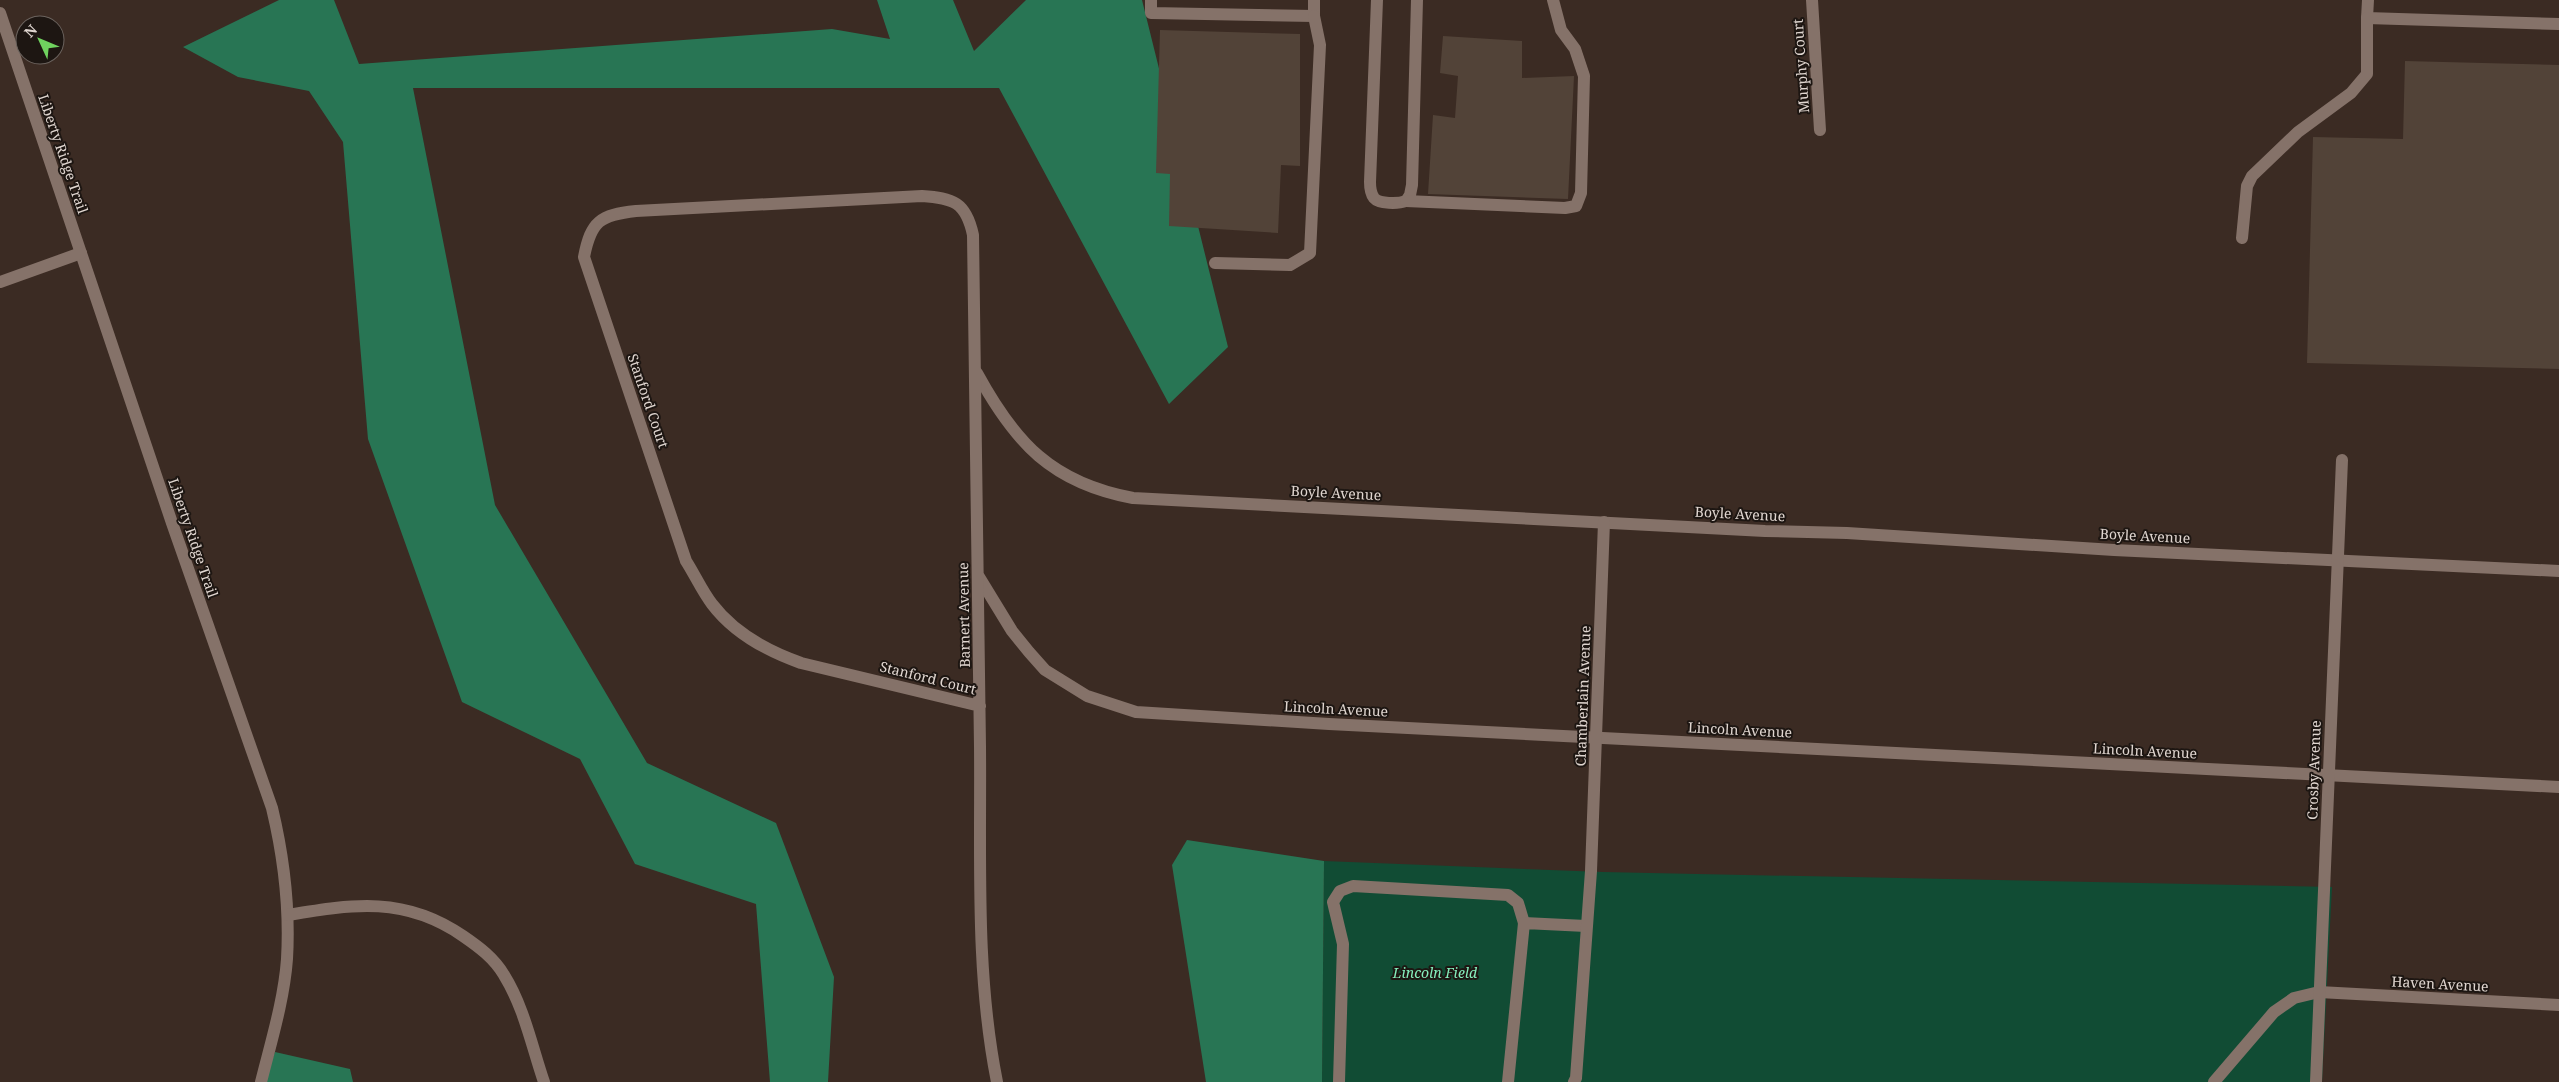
<svg xmlns="http://www.w3.org/2000/svg" width="2559" height="1082" viewBox="0 0 2559 1082" font-family="'Noto Serif',serif">
	<style>
		.green { fill: #114c34 }
		.forest { fill: #287554 }
		.building { fill: #524338 }
		.lines { fill: none; stroke-linecap: round; stroke-linejoin: round }
		.minor { stroke: #857269; stroke-width: 12 }
		.labels { text-anchor: middle; stroke-width: 4; stroke-linejoin: round; paint-order: stroke }
		.street-label { font-size: 14px; fill: #e0d6d0; stroke: #1d1612 }
		.park-label { font-size: 14px; font-style: italic; fill: #85eebc; stroke: #1d1612 }
	</style>
	<rect width="100%" height="100%" fill="#3b2b23"/>
	<polygon class="green" points="1324,861 1603,872 2332,887 2322,1082 1322,1082"/>
	<g class="forest">
		<polygon points="279,0 334,0 359,64 832,29 890,39 877,0 953,0 974,51 1026,0 1142,0 1228,347 1169,404 999,88 413,88 495,505 647,763 776,823 834,977 828,1082 770,1082 756,904 635,864 580,759 462,702 368,439 343,142 309,91 238,77 183,47"/>
		<polygon points="1187,840 1324,861 1322,1082 1206,1082 1172,865"/>
		<polygon points="275,1052 350,1069 353,1082 264,1082"/>
	</g>
	<g class="building">
		<polygon points="1160,30 1300,34 1300,166 1281,165 1278,233 1169,226 1170,174 1156,173"/>
		<polygon points="1443,36 1522,41 1522,78 1574,76 1568,199 1428,194 1433,115 1455,118 1458,76 1440,73"/>
		<polygon points="2405,61 2559,65 2559,369 2307,363 2313,137 2403,139"/>
	</g>
	<g class="lines">
		<g class="minor">
			<polyline points="1151,0 1151,13 1314,16 1314,0"/>
			<path d="M 1377,0 L 1370,182 C 1370,188 1371,194 1374,198 C 1379,204 1398,204 1406,201 L 1410,195 L 1412,185 L 1417,0"/>
			<polyline points="1812,0 1820,130"/>
			<polyline points="2368,0 2367,18 2559,24"/>
			<path d="M 0,13 L 172,523 L 272,808 C 284,858 290,907 287,959 C 284,1000 271,1042 261,1082"/>
			<polyline points="1406,201 1565,208 1576,206 1581,193 1584,76 1575,49 1561,30 1553,0"/>
			<polyline points="2242,238 2247,186 2252,176 2298,132 2351,93 2367,74 2367,18"/>
			<polyline points="1215,263 1290,265 1310,253 1320,45 1314,16"/>
			<polyline points="0,282 81,253"/>
			<path d="M 977,373 C 1015,443 1052,483 1133,498 L 1765,531 L 1847,533 L 2114,550 L 2559,571"/>
			<polyline points="979,577 1012,631 1029,652 1045,670 1087,696 1136,712 1329,724 2559,787"/>
			<path d="M 980,706 L 801,663 C 767,651 734,633 712,604 C 702,591 695,575 686,561 L 584,257 C 591,221 600,215 636,211 L 922,196 C 953,198 966,202 973,235 C 976,406 979,576 980,746 C 981,858 975,972 997,1082"/>
			<path d="M 288,915 C 354,904 405,896 463,936 C 479,947 494,958 504,975 C 524,1007 532,1047 544,1082"/>
			<polyline points="1339,1082 1343,944 1333,902 1340,891 1353,886 1508,895 1518,903 1524,923"/>
			<polyline points="1508,1082 1524,923 1586,926"/>
			<polyline points="1574,1082 1576,1078 1591,871 1604,522"/>
			<polyline points="2214,1082 2274,1012 2294,998 2319,992 2559,1005"/>
			<polyline points="2316,1082 2342,460"/>
		</g>
	</g>
	<g class="labels">
		<g class="street-label">
			<text transform="translate(1801 66) rotate(-94)" y="5">Murphy Court</text>
			<text transform="translate(63 154) rotate(71)" y="5">Liberty Ridge Trail</text>
			<text transform="translate(648 401) rotate(71)" y="5">Stanford Court</text>
			<text transform="translate(1336 493) rotate(3)" y="5">Boyle Avenue</text>
			<text transform="translate(1740 514) rotate(3)" y="5">Boyle Avenue</text>
			<text transform="translate(2145 536) rotate(3)" y="5">Boyle Avenue</text>
			<text transform="translate(193 538) rotate(71)" y="5">Liberty Ridge Trail</text>
			<text transform="translate(964 615) rotate(-91)" y="5">Barnert Avenue</text>
			<text transform="translate(928 678) rotate(14)" y="5">Stanford Court</text>
			<text transform="translate(1583 696) rotate(-88)" y="5">Chamberlain Avenue</text>
			<text transform="translate(1336 709) rotate(3)" y="5">Lincoln Avenue</text>
			<text transform="translate(1740 730) rotate(3)" y="5">Lincoln Avenue</text>
			<text transform="translate(2145 751) rotate(3)" y="5">Lincoln Avenue</text>
			<text transform="translate(2314 770) rotate(-88)" y="5">Crosby Avenue</text>
			<text transform="translate(2440 984) rotate(3)" y="5">Haven Avenue</text>
		</g>
		<g class="park-label">
			<text x="1435" y="978">Lincoln Field</text>
		</g>
	</g>
	<g transform="translate(40 40) rotate(314)"><circle r="24" fill="#1d1612" stroke="#6b635e"/>
	<path d="M0-4L9 19L0 12L-9 19Z" fill="#70d35f"/>
	<text y="-8" font-size="14" font-weight="bold" text-anchor="middle" fill="#e0d6d0">N</text>
	</g>
</svg>
